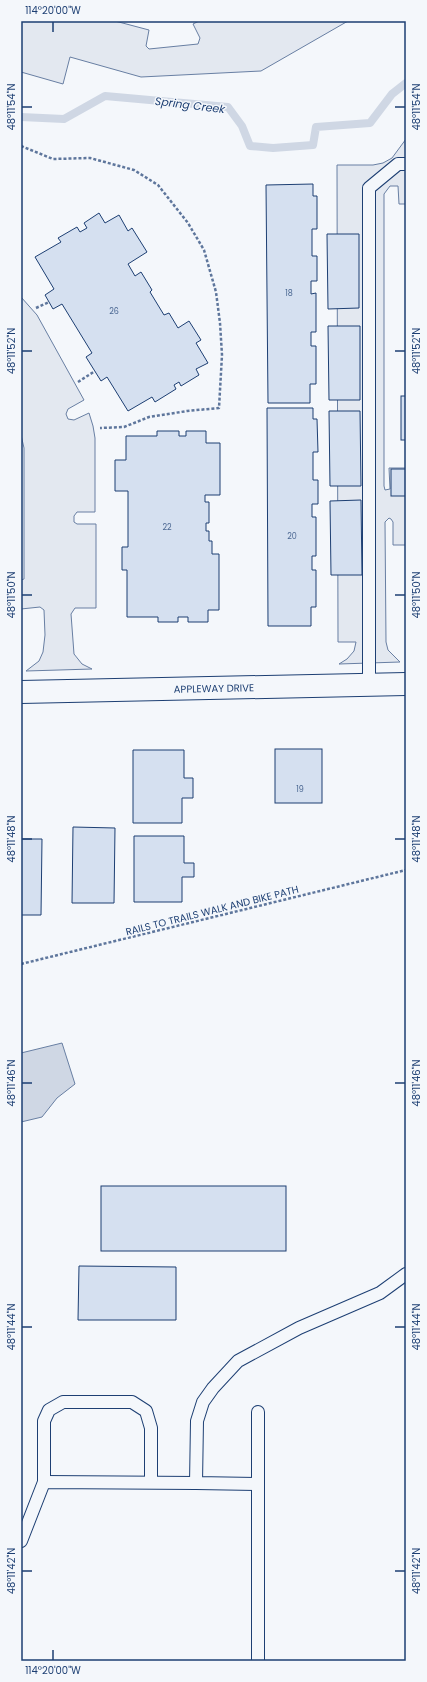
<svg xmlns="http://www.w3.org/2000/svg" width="427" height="1682" viewBox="0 0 427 1682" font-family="Poppins,sans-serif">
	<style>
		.parking { fill: #e3e8f0; stroke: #687fa3 }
		.water { fill: #cfd7e4; stroke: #687fa3 }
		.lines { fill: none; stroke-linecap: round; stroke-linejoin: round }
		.stream { stroke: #cfd7e4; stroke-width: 8 }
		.building { fill: #d5e0f0; stroke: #1d3f73 }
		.lane-casing { stroke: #1d3f73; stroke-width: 14 }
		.street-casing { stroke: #1d3f73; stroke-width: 24 }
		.path { stroke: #5e769c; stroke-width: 2.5; stroke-dasharray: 3 2; stroke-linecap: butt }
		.lane { stroke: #f4f7fb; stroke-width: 12 }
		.street { stroke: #f4f7fb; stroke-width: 22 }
		.ticks { fill: none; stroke: #1d3f73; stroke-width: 1.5 }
		.labels { text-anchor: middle; stroke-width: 3; stroke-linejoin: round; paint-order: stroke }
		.number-label { font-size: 8px; fill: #4b6792 }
		.street-label { font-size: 10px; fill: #1d3f73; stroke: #f4f7fb }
		.water-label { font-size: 11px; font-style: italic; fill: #1d3f73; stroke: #f4f7fb }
		.neatline { fill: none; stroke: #1d3f73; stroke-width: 1.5 }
		.ticks-label { font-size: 10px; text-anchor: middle; fill: #1d3f73 }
	</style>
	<rect width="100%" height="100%" fill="#f4f7fb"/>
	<g class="parking">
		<polygon points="21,21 115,21 149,30 146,46 149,49 198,44 200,38 193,24 199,21 348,21 261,71 141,77 70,57 63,84 21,72"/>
		<polygon points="406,139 406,204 399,204 398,186 390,186 384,194 384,486 385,490 390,489 389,468 406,468 406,545 393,545 393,522 391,519 389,518 385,522 386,642 388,650 400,662 339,664 347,659 354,651 356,642 338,642 337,165 373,165 383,163 392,158"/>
		<polygon points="21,297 37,315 84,400 68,409 66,414 68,419 74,420 89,413 93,426 95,438 95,512 77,512 74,516 74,522 77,524 96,524 96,608 75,608 71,614 74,654 82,664 92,669 26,671 39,661 43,652 45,635 44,610 40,607 21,609 21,580 24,579 24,448 21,435"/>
	</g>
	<polygon class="water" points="62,1043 75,1084 57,1098 42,1117 21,1122 21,1053"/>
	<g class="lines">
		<polyline class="stream" points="21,117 64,119 105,96 228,107 242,126 250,146 273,148 313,145 316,127 370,123 392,94 406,83"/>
	</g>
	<g class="building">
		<polygon points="313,184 313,196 317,196 317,229 312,229 312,256 317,256 317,281 311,281 311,294 316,293 316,332 311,332 311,346 316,346 316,384 310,384 310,403 268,403 266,185"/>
		<polygon points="99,213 105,223 119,215 128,231 132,228 147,252 128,264 135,276 141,272 152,290 150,292 164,315 169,313 178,328 189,321 201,340 196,343 208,363 196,369 199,375 181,386 179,382 174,385 176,389 155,402 152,397 128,411 107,377 101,381 86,357 92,353 62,304 53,309 45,295 54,289 35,257 61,242 58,238 77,227 80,232 87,228 84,223"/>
		<polygon points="327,234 359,234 359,308 328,309"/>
		<polygon points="328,326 360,326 360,400 329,400"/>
		<rect x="401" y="396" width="5" height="44"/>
		<polygon points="267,408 313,408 313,419 317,419 318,452 313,452 313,480 318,480 318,504 312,504 312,517 316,517 316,556 312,556 312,570 316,570 316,607 311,607 311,626 268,626"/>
		<polygon points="329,411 360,411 361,486 330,486"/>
		<polygon points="157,431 179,431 179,436 186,436 186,431 206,431 206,443 220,443 220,495 205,495 205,502 209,502 209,523 206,523 206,531 209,531 209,541 212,541 212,554 219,554 219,610 208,610 208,622 188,622 188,617 178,617 178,622 158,622 158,617 127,617 127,570 122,570 122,547 128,547 128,491 115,491 115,460 126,460 126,436 157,436"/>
		<rect x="391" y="469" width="15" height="27"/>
		<polygon points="361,500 362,575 331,575 330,501"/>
		<rect x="275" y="749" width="47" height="54"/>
		<polygon points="133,750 184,750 184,778 193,778 193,798 182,798 182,823 133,823"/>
		<polygon points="73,827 115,828 114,903 72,903"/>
		<polygon points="134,836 184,836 184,863 194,863 194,877 182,877 182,902 134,902"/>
		<polygon points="21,839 42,839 41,915 21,915"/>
		<rect x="101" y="1186" width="185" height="65"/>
		<polygon points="79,1266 176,1267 176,1320 78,1320"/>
	</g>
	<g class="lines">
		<g class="lane-casing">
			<g id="lane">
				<polyline points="369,683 369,188 398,164 406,164"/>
				<polyline points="258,1412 258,1484 196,1483 197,1421 203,1402 213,1388 238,1361 299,1328 380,1293 406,1274"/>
				<polyline points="44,1482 44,1421 49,1410 63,1402 132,1402 146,1411 151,1428 151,1482"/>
				<polyline points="258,1484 258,1661"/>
				<polyline points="21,1541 44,1482 196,1483"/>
			</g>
		</g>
		<g class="street-casing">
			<g id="street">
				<path id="s1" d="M 21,692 L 406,684"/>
			</g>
		</g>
		<g class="path">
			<polyline points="21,146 53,159 90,158 134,170 158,185 188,223 204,250 216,292 220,323 222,355 219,408 187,411 149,417 124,427 100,428"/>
			<polyline points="36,308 49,302"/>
			<polyline points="78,382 95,371"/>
			<polyline points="21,964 406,870"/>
		</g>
		<use href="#lane" class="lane"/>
		<use href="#street" class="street"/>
	</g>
	<path class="ticks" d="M 53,22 L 53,32M 22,107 L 32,107M 395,107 L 405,107M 22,351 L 32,351M 395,351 L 405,351M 22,595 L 32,595M 395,595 L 405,595M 22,839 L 32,839M 395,839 L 405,839M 22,1083 L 32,1083M 395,1083 L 405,1083M 22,1327 L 32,1327M 395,1327 L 405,1327M 22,1571 L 32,1571M 395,1571 L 405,1571M 53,1650 L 53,1660"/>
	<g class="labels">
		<g class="number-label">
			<text x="289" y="296">18</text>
			<text x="114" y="314">26</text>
			<text x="167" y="530">22</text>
			<text x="292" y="539">20</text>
			<text x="300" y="792">19</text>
		</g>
		<g class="street-label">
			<text dy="4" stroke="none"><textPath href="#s1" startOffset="193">APPLEWAY DRIVE</textPath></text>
			<text transform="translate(212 910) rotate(-14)" y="4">RAILS TO TRAILS WALK AND BIKE PATH</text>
		</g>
		<g class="water-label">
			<text transform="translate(190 105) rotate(7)" y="4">Spring Creek</text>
		</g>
	</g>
	<rect width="427" height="1682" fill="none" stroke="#f4f7fb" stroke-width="44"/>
	<rect x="22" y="22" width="383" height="1638" class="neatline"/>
	<g class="ticks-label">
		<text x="53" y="14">114°20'00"W</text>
		<text transform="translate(11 107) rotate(-90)" y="4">48°11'54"N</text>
		<text transform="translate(416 107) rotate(-90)" y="4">48°11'54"N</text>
		<text transform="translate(11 351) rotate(-90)" y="4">48°11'52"N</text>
		<text transform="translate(416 351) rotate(-90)" y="4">48°11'52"N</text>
		<text transform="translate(11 595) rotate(-90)" y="4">48°11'50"N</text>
		<text transform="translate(416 595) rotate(-90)" y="4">48°11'50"N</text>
		<text transform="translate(11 839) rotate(-90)" y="4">48°11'48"N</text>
		<text transform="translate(416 839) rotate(-90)" y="4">48°11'48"N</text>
		<text transform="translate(11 1083) rotate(-90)" y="4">48°11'46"N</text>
		<text transform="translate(416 1083) rotate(-90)" y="4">48°11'46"N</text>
		<text transform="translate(11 1327) rotate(-90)" y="4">48°11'44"N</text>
		<text transform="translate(416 1327) rotate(-90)" y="4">48°11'44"N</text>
		<text transform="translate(11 1571) rotate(-90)" y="4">48°11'42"N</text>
		<text transform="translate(416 1571) rotate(-90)" y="4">48°11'42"N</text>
		<text x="53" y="1674">114°20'00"W</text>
	</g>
</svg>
